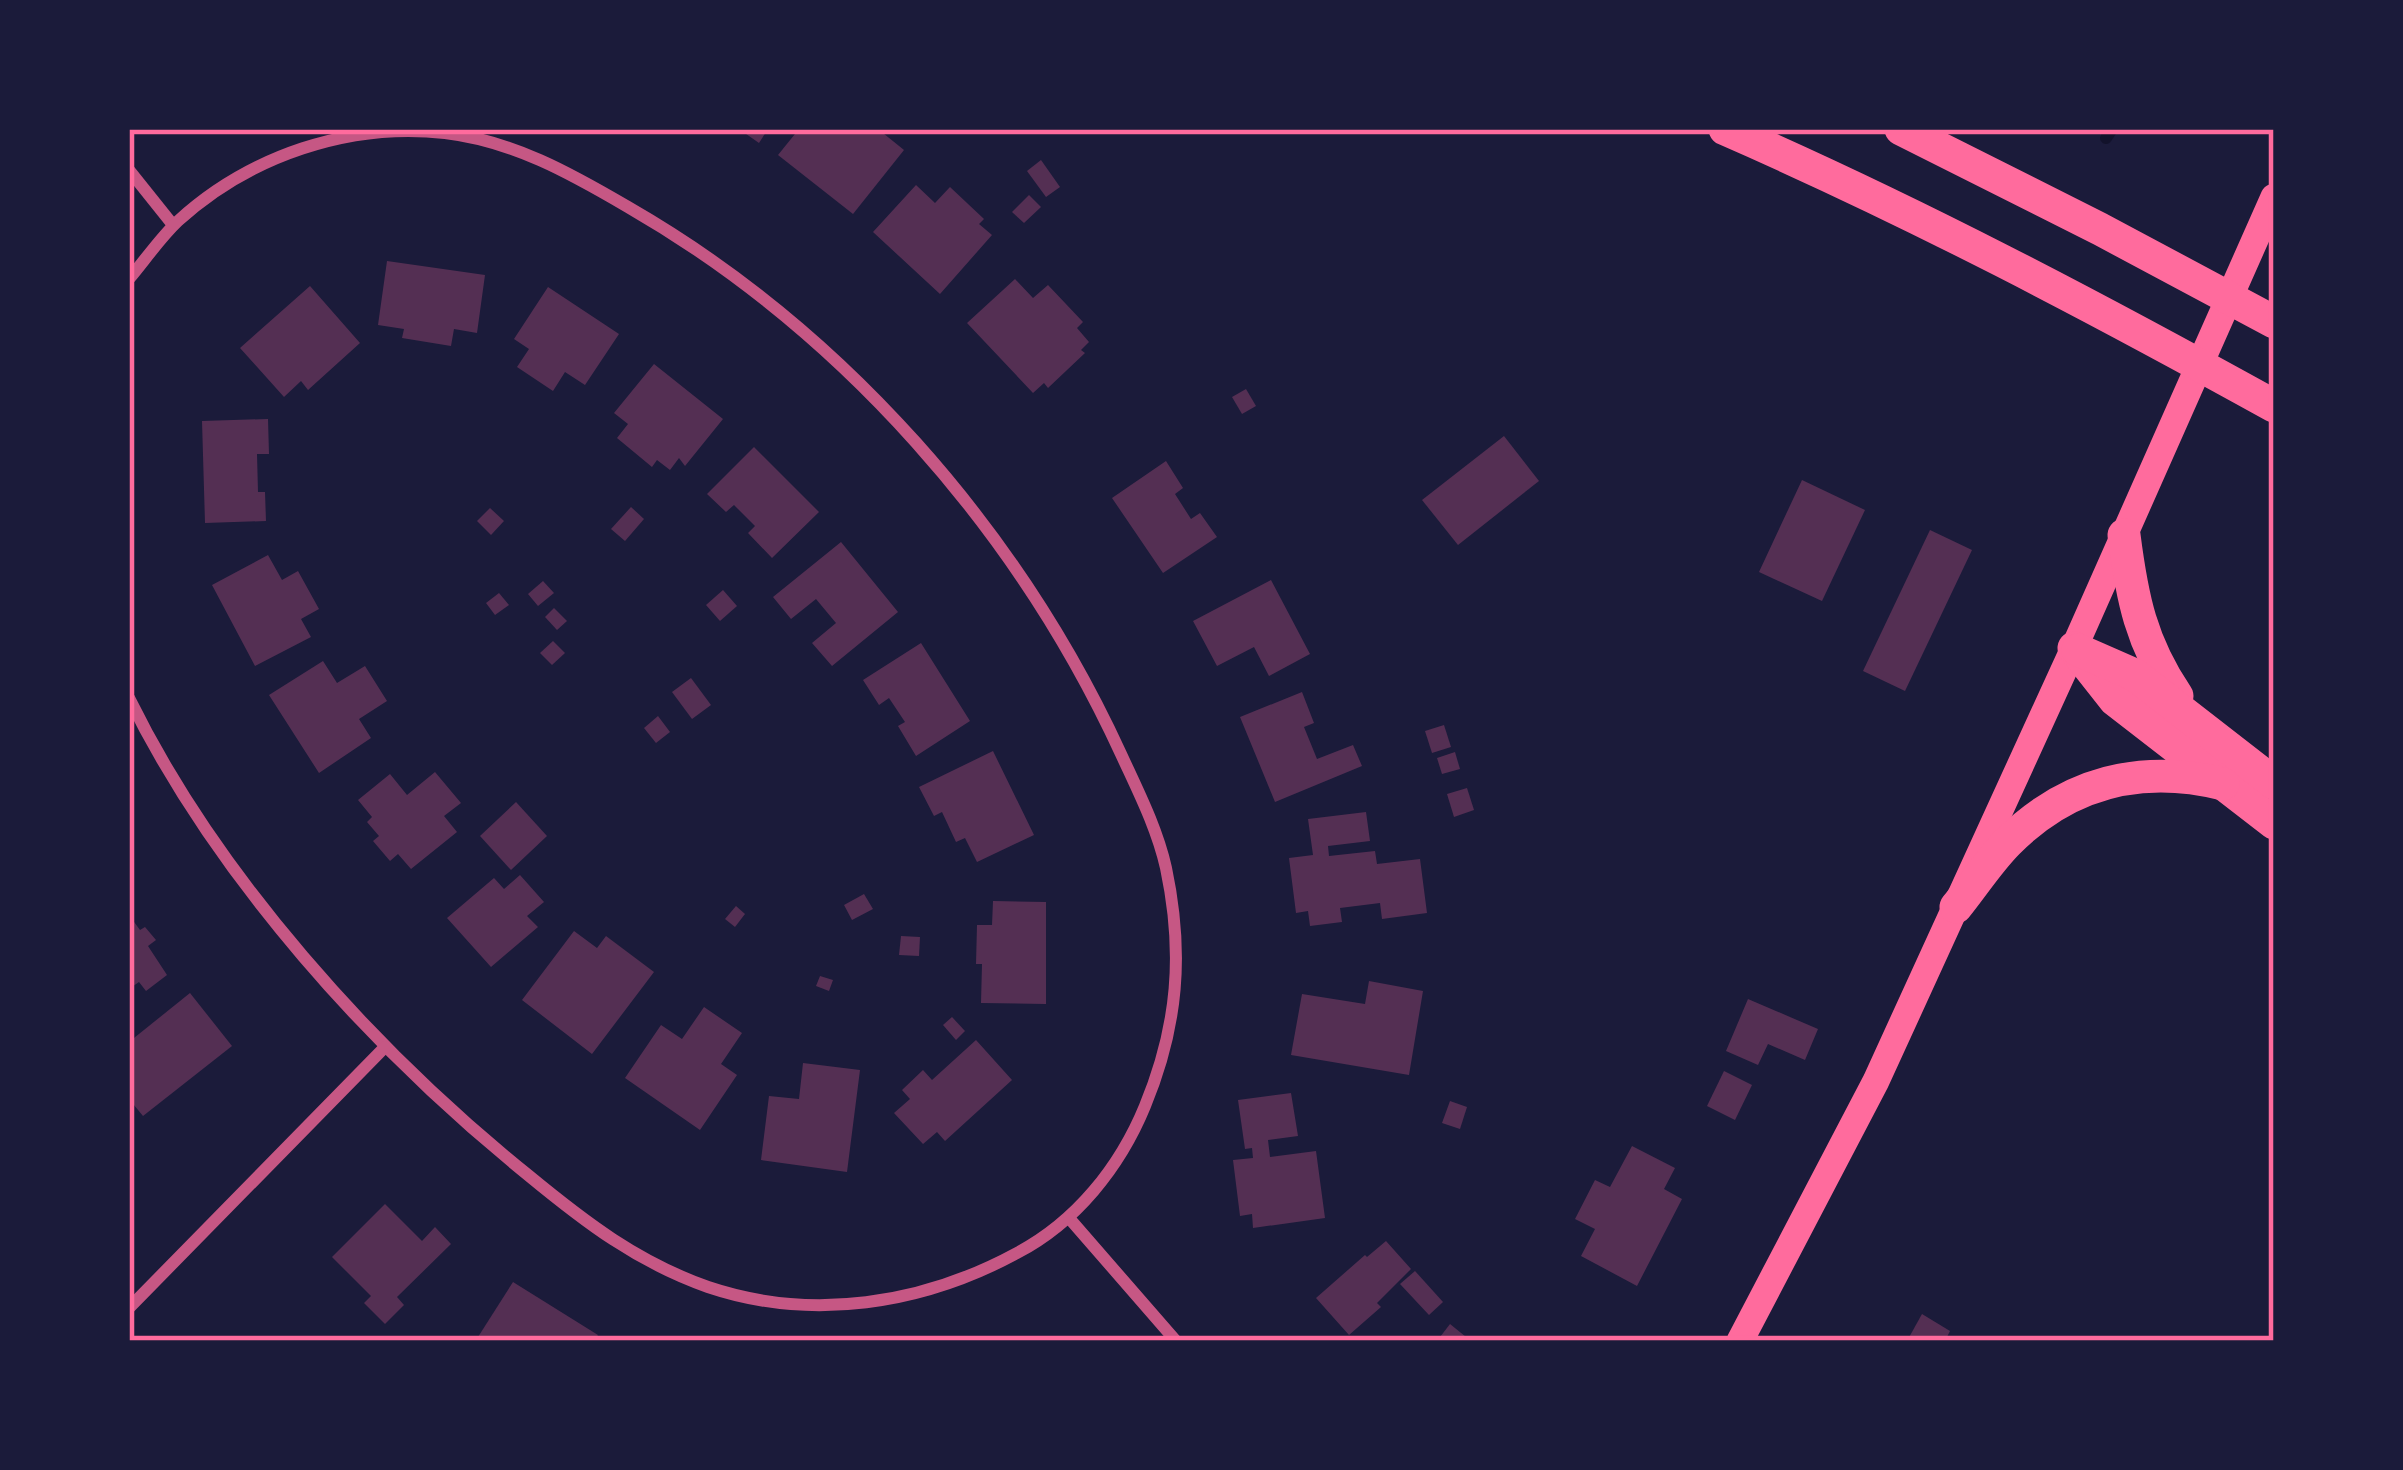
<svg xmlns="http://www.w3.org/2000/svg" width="2403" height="1470" viewBox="0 0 2403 1470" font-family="Quicksand,sans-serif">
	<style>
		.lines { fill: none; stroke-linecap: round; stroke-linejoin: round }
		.stream { stroke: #12122b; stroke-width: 12 }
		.building { fill: #542f53 }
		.minor { stroke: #c65784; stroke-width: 12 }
		.primary { stroke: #ff6b9d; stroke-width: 27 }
		.motorway { stroke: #ff6b9d; stroke-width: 33 }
		.neatline { fill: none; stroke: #ff6b9d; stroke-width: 4.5 }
	</style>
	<rect width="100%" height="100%" fill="#1b1b3a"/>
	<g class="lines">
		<polyline class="stream" points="2106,138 2112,129"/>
	</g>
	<g class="building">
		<polygon points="739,129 768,129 759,143"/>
		<polygon points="799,129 878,129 904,150 853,214 778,155"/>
		<polygon points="1041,160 1060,187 1046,197 1027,171"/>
		<polygon points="916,185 935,203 950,187 984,219 979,224 992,235 940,294 873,232"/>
		<polygon points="1029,195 1041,207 1024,223 1012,212"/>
		<polygon points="387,261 485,275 477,333 454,329 451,346 402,338 404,329 378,325"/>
		<polygon points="1015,279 1033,298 1048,285 1083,322 1077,328 1089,342 1081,350 1085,353 1048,388 1044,383 1033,393 967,323"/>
		<polygon points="310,286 360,343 308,390 301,381 284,397 240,348"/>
		<polygon points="548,287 619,334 585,385 565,372 553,391 517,367 529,349 514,339"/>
		<polygon points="654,364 723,419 685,466 679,458 670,470 657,460 652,467 617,438 628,424 614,413"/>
		<polygon points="1246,389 1256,406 1242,414 1232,397"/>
		<polygon points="268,419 269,454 257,454 258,492 265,492 266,521 205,523 202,421"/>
		<polygon points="1504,436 1539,481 1458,545 1422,500"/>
		<polygon points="754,447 819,512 772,558 748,533 755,526 734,505 726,512 707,494"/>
		<polygon points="1166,461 1183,488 1175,494 1191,519 1200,513 1217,537 1163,573 1112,498"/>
		<polygon points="1802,480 1865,510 1822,601 1759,572"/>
		<polygon points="631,507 644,519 625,541 611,529"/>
		<polygon points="490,508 504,521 491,535 477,521"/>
		<polygon points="1930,530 1972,550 1905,691 1863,671"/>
		<polygon points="841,542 898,612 832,666 812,643 836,623 816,599 791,619 773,597"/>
		<polygon points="268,555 282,580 298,571 319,609 301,619 311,637 255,666 212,585"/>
		<polygon points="1271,580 1310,654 1269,676 1254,647 1217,666 1193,621"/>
		<polygon points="543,581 554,593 538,606 528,594"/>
		<polygon points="723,590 737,606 720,621 706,605"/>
		<polygon points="499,593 509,605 495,615 486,603"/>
		<polygon points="554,608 567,621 557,630 545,617"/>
		<polygon points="553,641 565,653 552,665 540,653"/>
		<polygon points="921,643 970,721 916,756 898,726 905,722 889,698 879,705 863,680"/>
		<polygon points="323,661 337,683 365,666 387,701 359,719 371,738 319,773 269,695"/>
		<polygon points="691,678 711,705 692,719 672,692"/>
		<polygon points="1302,692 1314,723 1304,727 1317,759 1353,745 1362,766 1275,802 1240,717"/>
		<polygon points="658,716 670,732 656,743 644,728"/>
		<polygon points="1444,725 1451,747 1432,753 1425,731"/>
		<polygon points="993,751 1034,835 977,862 965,838 956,842 942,812 934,816 919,787"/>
		<polygon points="1455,752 1460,769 1442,774 1437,758"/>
		<polygon points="435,772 461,803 444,816 457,832 411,869 398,854 390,861 373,841 379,836 367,822 372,817 358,800 390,774 407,795"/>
		<polygon points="1467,788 1474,810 1454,817 1447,794"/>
		<polygon points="516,802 547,836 511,870 480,836"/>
		<polygon points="1366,812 1370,841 1328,846 1329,856 1375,851 1377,864 1420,859 1427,913 1382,919 1380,903 1340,908 1342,922 1310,926 1308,911 1296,913 1289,858 1313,855 1308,819"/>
		<polygon points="520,875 544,902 527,916 538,927 491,967 447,918 494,878 504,889"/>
		<polygon points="864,894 873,909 852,920 844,905"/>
		<polygon points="993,901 1046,902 1046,1004 981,1003 982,964 976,964 977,925 992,925"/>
		<polygon points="736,906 745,914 735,927 725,919"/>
		<polygon points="129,915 140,930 145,927 156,940 148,946 167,975 146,991 139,982 129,989"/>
		<polygon points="574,931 597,948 606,936 654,972 592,1054 522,1000"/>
		<polygon points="901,936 920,937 919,956 899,955"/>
		<polygon points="820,976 833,980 829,991 816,986"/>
		<polygon points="1369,981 1423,991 1409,1075 1291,1055 1302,994 1365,1004"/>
		<polygon points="190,993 232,1046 143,1116 129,1099 129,1042"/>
		<polygon points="1748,999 1818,1029 1805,1060 1768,1044 1758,1065 1726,1051"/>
		<polygon points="704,1007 742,1033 721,1064 737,1075 700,1130 625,1078 661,1025 682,1039"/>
		<polygon points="952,1017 965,1031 956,1040 943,1025"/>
		<polygon points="976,1040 1012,1080 945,1141 937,1132 923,1144 894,1113 910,1099 902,1090 923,1070 932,1080"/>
		<polygon points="803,1063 860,1070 847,1172 761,1160 769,1096 799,1099"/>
		<polygon points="1724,1071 1752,1085 1735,1120 1707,1106"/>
		<polygon points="1291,1093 1298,1136 1268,1140 1270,1157 1316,1151 1325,1218 1253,1228 1252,1214 1240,1216 1233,1160 1253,1158 1252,1148 1245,1149 1238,1100"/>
		<polygon points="1450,1101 1467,1107 1460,1129 1442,1123"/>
		<polygon points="1632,1146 1675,1168 1664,1189 1682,1199 1637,1286 1581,1256 1595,1229 1575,1219 1595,1180 1610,1187"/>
		<polygon points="385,1204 422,1241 435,1227 451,1244 397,1297 404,1305 385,1324 364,1303 371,1296 332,1257"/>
		<polygon points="1386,1241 1411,1269 1377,1303 1381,1307 1349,1335 1316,1298 1365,1255 1367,1257"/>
		<polygon points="1415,1271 1443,1302 1429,1315 1400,1284"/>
		<polygon points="513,1282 598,1335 594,1341 485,1341 478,1337"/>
		<polygon points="1922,1314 1950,1331 1945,1341 1907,1341"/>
		<polygon points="1450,1324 1471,1341 1437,1341"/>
	</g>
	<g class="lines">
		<g class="minor">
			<polyline points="129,170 173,225"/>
			<path d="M 129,279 C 145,260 160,238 178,221 C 249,156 349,122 445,133 C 513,141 570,173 628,207 C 842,330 1018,530 1121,754 C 1138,791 1157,828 1166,868 C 1184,953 1178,1026 1145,1106 C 1120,1167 1076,1222 1017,1253 C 923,1304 812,1322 708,1287 C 637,1262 585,1222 528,1175 C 373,1050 217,877 129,698"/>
			<polyline points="1069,1218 1176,1341"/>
			<polyline points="129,1308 385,1047"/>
		</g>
		<polyline class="primary" points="1740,1341 1876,1081 2074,648 2274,197"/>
		<g class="motorway">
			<path d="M 1725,129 C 1913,211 2095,307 2274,406"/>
			<polyline points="1901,129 2100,229 2274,322"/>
			<path d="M 2124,535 C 2132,598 2141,643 2177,696"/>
			<polyline points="2074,648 2115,700 2274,823"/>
			<polyline points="2078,650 2135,675 2274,783"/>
			<path d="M 1956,907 C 1973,886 1989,861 2008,842 C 2068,782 2142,764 2223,784"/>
		</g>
	</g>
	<rect width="2403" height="1470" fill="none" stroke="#1b1b3a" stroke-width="264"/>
	<rect x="132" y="132" width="2139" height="1206" class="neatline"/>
</svg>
